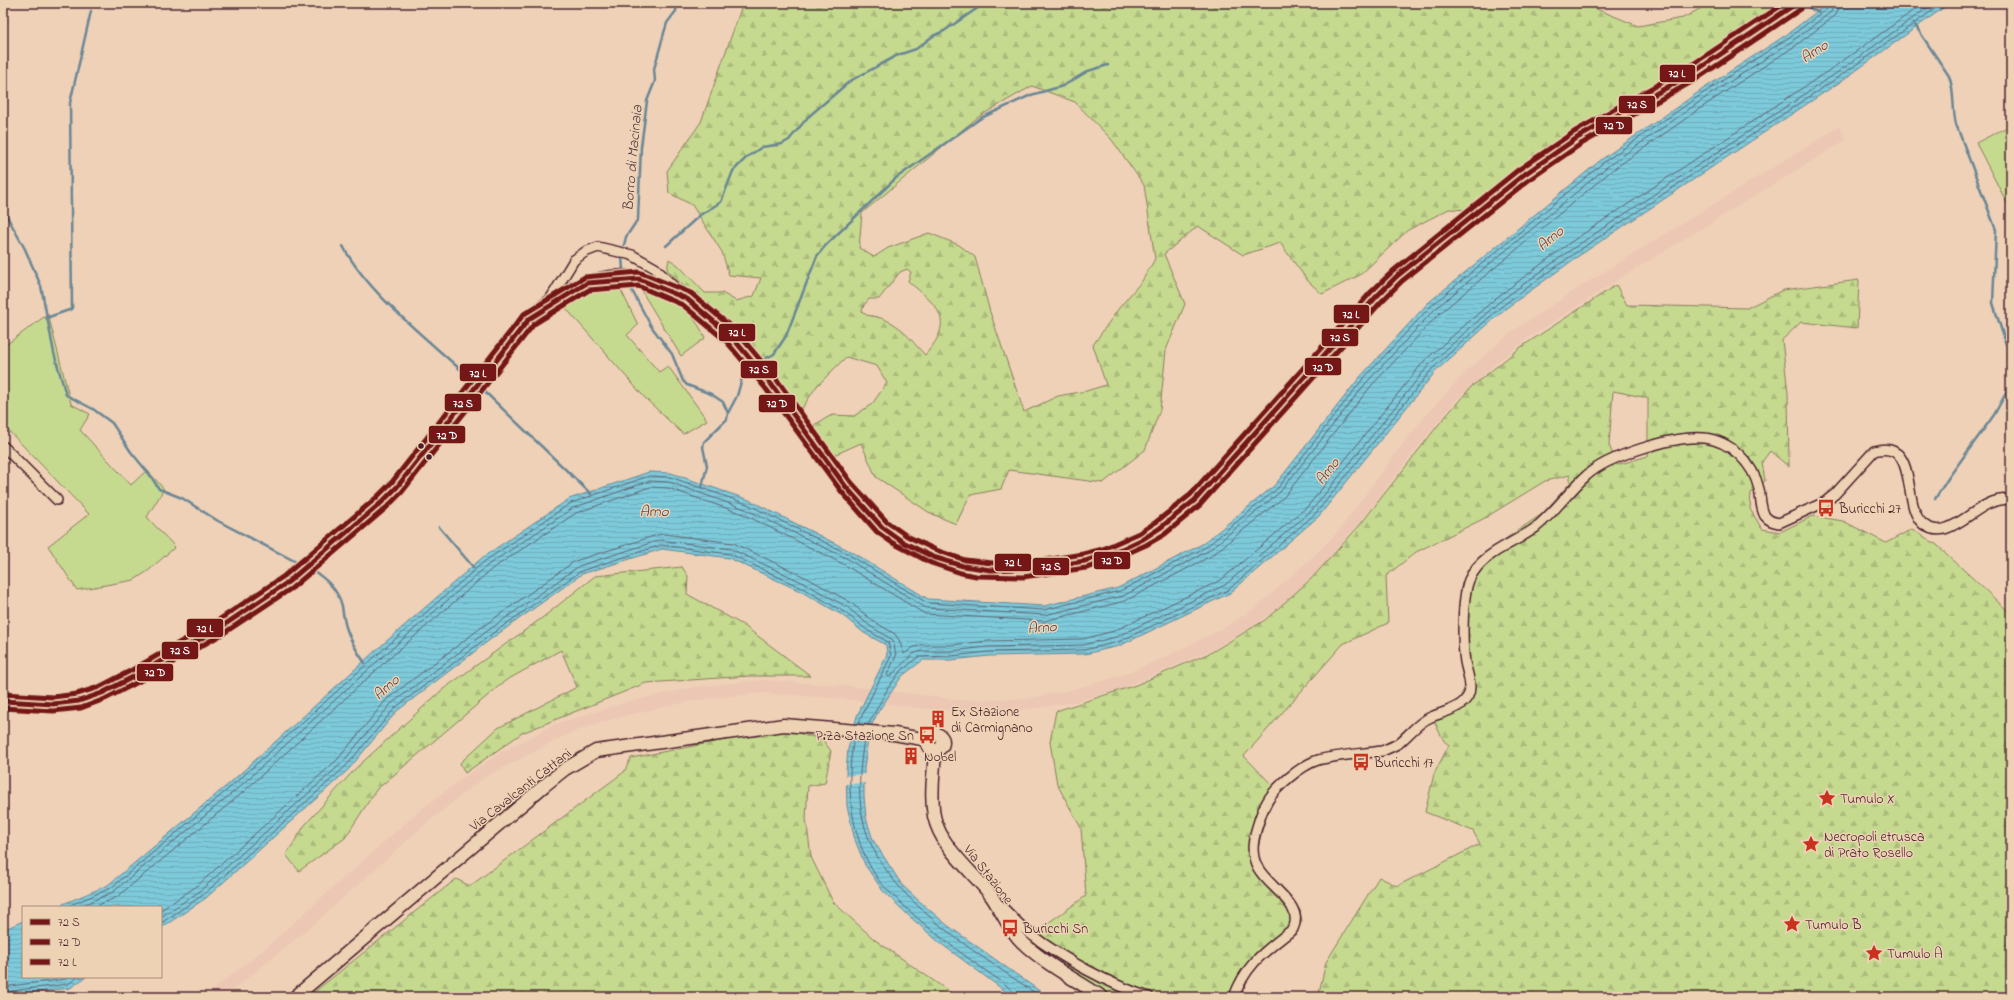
<svg xmlns="http://www.w3.org/2000/svg" width="2014" height="1000" viewBox="0 0 2014 1000" font-family="'Indie Flower',sans-serif">
	<style>
		.built { fill: #ebc7b4 }
		.green { fill: #c5da8f; stroke: #887c5d }
		.forest { fill: url(#forest-firs); stroke: #887c5d; fill-rule: evenodd }
		.water { fill: url(#water-rules); stroke: #698695 }
		.pier { fill: #efd1b7 }
		.lines { fill: none; stroke-linecap: round; stroke-linejoin: round }
		.shore { stroke: #5e6371; stroke-width: 1 }
		.stream { stroke: #698695; stroke-width: 2.5 }
		.street-casing { stroke: #4a1f2b; stroke-width: 12 }
		.secondary-casing { stroke: #4a1f2b; stroke-width: 15 }
		.primary-casing { stroke: #4a1f2b; stroke-width: 17 }
		.street { stroke: #edd3b4; stroke-width: 9 }
		.secondary { stroke: #edd3b4; stroke-width: 12 }
		.primary { stroke: #edd3b4; stroke-width: 14 }
		.bus-1-casing { stroke: #edd3b4; stroke-width: 8 }
		.bus-2-casing { stroke: #edd3b4; stroke-width: 8 }
		.bus-3-casing { stroke: #edd3b4; stroke-width: 8 }
		.bus-1 { stroke: #751617; stroke-width: 5 }
		.bus-2 { stroke: #751617; stroke-width: 5 }
		.bus-3 { stroke: #751617; stroke-width: 5 }
		.bus-dot { fill: #4a1f2b; stroke: #edd3b4; stroke-width: 1.5 }
		.labels { text-anchor: middle; stroke-width: 3; stroke-linejoin: round; paint-order: stroke }
		.poi-label { font-size: 14px; fill: #4a1f2b; stroke: #edd3b4; text-anchor: start }
		.street-label { font-size: 14px; fill: #4a1f2b; stroke: #edd3b4 }
		.water-label { font-size: 15px; font-style: italic; fill: #523945; stroke: #edd3b4 }
		.line-badge { stroke: #edd3b4; stroke-width: 1.5 }
		.badge-label { font-size: 11px; text-anchor: middle; font-weight: bold; fill: #fff }
	</style>
	<defs>
		<pattern id="forest-firs" width="22" height="20" patternUnits="userSpaceOnUse"><rect width="22" height="20" fill="#c5da8f"/><path d="M5 1l3.5 6h-7zM16 11l3.5 6h-7z" fill="#abbb7c"/></pattern>
		<pattern id="water-rules" width="6" height="5" patternUnits="userSpaceOnUse"><rect width="6" height="5" fill="#7dcadb"/><path d="M0 2.5h6" fill="none" stroke="#6eadbc"/></pattern>
	</defs>
	<rect width="100%" height="100%" fill="#efd1b7"/>
	<filter id="ink" filterUnits="userSpaceOnUse"><feTurbulence type="fractalNoise" baseFrequency=".025" numOctaves="2"/><feDisplacementMap in="SourceGraphic" scale="8" xChannelSelector="R" yChannelSelector="G"/><feConvolveMatrix kernelMatrix="1 2 1 2 8 2 1 2 1" color-interpolation-filters="sRGB"/></filter>
	<g filter="url(#ink)">
		<polygon class="built" points="1839,127 1846,140 1619,279 1525,340 1495,364 1458,398 1409,458 1367,514 1313,576 1295,594 1255,625 1214,649 1121,689 1074,702 1043,707 1010,711 937,710 846,699 763,693 695,700 627,715 587,727 568,734 485,777 465,792 421,828 315,923 239,985 222,997 204,997 262,951 419,811 464,777 502,752 556,724 627,702 695,687 763,680 848,686 961,700 1026,699 1075,689 1120,676 1155,662 1224,628 1258,606 1317,553 1338,532 1401,446 1429,412 1467,371 1513,331 1588,282"/>
		<g class="green">
			<polygon points="2011,125 2011,209 2010,209 1976,143"/>
			<path d="M 619,286 L 638,325 L 627,335 L 659,372 L 668,366 L 707,420 L 683,434 L 645,398 L 564,306 C 582,289 596,289 619,286 Z"/>
			<path d="M 641,290 C 667,291 696,314 705,338 L 681,356 Z"/>
			<polygon points="48,314 71,404 90,414 80,430 131,485 147,470 164,489 147,517 175,547 148,571 134,580 77,590 48,546 89,514 3,425 3,347"/>
		</g>
		<g class="forest">
			<path d="M 743,3 L 1582,3 L 1638,26 L 1683,18 L 1710,3 L 1790,3 L 1470,210 L 1449,209 L 1408,230 L 1360,275 L 1322,294 L 1308,281 L 1280,243 L 1243,255 L 1198,226 L 1164,254 L 1185,304 L 1166,350 L 1160,410 L 1145,450 L 1103,483 L 1009,470 L 1001,489 L 970,495 L 956,524 L 930,513 L 876,477 L 861,443 L 832,456 L 812,426 L 832,415 L 854,416 L 872,404 L 887,383 L 877,366 L 846,357 L 816,387 L 801,410 L 735,327 L 686,288 L 667,270 L 669,259 L 678,265 L 705,293 L 722,293 L 736,301 L 754,296 L 761,278 L 729,275 L 722,252 L 692,205 L 669,193 L 667,171 L 701,122 ZM 1032,86 L 1075,102 L 1112,140 L 1144,185 L 1155,259 L 1142,281 L 1119,308 L 1093,345 L 1106,385 L 1086,391 L 1058,396 L 1024,412 L 990,312 L 975,257 L 959,245 L 929,233 L 888,248 L 874,257 L 859,248 L 862,213 L 978,117 ZM 907,269 L 911,272 L 908,281 C 937,306 957,319 925,355 C 904,333 898,319 866,315 L 862,311 L 864,305 L 869,299 L 879,299 L 900,272 Z"/>
			<path d="M 1859,280 L 1857,328 L 1801,322 L 1782,340 L 1788,393 L 1789,467 L 1770,451 L 1762,462 L 1765,481 L 1751,493 L 1750,509 L 1762,529 L 1780,532 L 1813,516 L 1843,521 L 1886,543 L 1912,529 L 1937,545 L 2011,614 L 2011,997 L 1318,997 L 1326,962 L 1379,877 L 1397,886 L 1480,844 L 1473,831 L 1425,812 L 1434,774 L 1449,745 L 1444,741 L 1430,714 L 1459,699 L 1467,683 L 1465,579 L 1486,552 L 1542,514 L 1570,483 L 1570,475 L 1545,481 L 1483,519 L 1416,552 L 1386,576 L 1388,623 L 1343,644 L 1244,756 L 1279,792 C 1266,813 1260,833 1257,857 L 1272,881 L 1300,910 L 1302,921 L 1295,934 L 1257,964 L 1244,983 L 1238,997 L 1110,997 L 1064,967 L 1038,930 L 1086,896 L 1081,828 L 1057,784 L 1050,742 L 1056,711 L 1136,685 L 1212,652 L 1265,620 L 1311,579 L 1360,525 L 1439,424 L 1471,387 L 1521,347 L 1616,285 L 1627,305 L 1747,308 L 1783,290 ZM 1613,391 L 1648,398 L 1648,456 L 1617,465 L 1609,445 Z"/>
			<polygon points="682,567 688,576 687,594 743,625 811,676 749,676 646,683 522,733 465,773 460,763 498,728 577,687 561,650 505,681 376,790 345,838 299,871 286,855 305,825 355,769 442,690 542,618 595,576"/>
			<polygon points="782,729 822,739 831,751 825,783 808,786 806,818 811,857 833,902 875,940 957,997 308,997 456,879 470,886 624,772 631,758"/>
		</g>
		<g class="water">
			<polygon points="1828,3 1950,3 1843,80 1580,255 1505,309 1436,371 1319,516 1230,593 1119,646 1085,654 989,656 951,660 923,660 902,676 878,712 872,724 868,739 864,768 864,796 866,818 873,840 902,885 918,900 947,925 1048,997 1013,997 940,943 909,916 883,891 865,865 855,840 847,806 846,772 848,749 857,716 887,655 886,645 864,633 842,615 802,592 729,558 662,549 582,574 491,639 397,711 349,769 206,898 161,928 161,907 56,907 108,885 231,782 374,652 483,557 569,499 649,472 671,473 749,500 850,551 928,599 1044,606 1118,588 1204,543 1275,485 1360,377 1428,303 1602,159 1703,89 1786,35"/>
			<polygon points="23,921 23,977 86,977 70,988 3,996 3,930"/>
		</g>
		<polygon class="pier" points="866,774 866,783 844,784 844,776"/>
		<g class="lines">
			<g class="shore">
				<polyline points="868,725 888,688 899,673 918,657 951,656 988,652 1084,650 1118,642 1228,590 1316,513 1433,368 1502,306 1578,251 1840,76 1943,3"/>
				<path d="M 854,738 C 845,783 850,837 876,876 C 882,886 892,894 901,903 C 928,929 958,951 989,973 C 996,978 1014,988 1015,997"/>
				<path d="M 864,739 C 860,765 857,794 863,820 C 880,898 980,954 1041,997"/>
				<polyline points="66,907 111,888 233,785 377,655 485,561 571,503 649,476 670,477 747,504 848,554 927,603 1044,610 1120,591 1206,547 1278,488 1363,379 1431,306 1604,162 1705,92 1788,38 1828,8 1830,3"/>
				<polyline points="79,907 113,892 237,789 380,659 488,565 573,508 649,481 669,482 745,509 846,558 926,608 1045,615 1123,596 1208,551 1280,492 1366,383 1435,309 1608,166 1708,96 1791,42 1831,12 1835,3"/>
				<polyline points="94,907 117,897 241,794 384,663 492,569 576,513 650,487 668,488 743,514 843,564 925,614 1045,621 1125,601 1211,556 1284,497 1371,386 1439,314 1611,171 1711,101 1795,46 1836,15 1841,3"/>
				<polyline points="161,910 197,886 338,759 387,699 482,627 575,561 657,535 664,534 733,543 809,579 850,602 873,621 895,634 899,640 904,654 912,648 921,645 951,645 988,641 1083,639 1114,631 1221,580 1308,506 1424,361 1496,298 1571,242 1834,67 1924,3"/>
				<polyline points="161,917 200,891 342,763 391,704 486,632 579,566 660,540 731,549 806,584 847,607 870,626 893,640 896,656 887,675 889,677 913,654 921,651 951,651 988,647 1083,645 1116,637 1225,585 1312,510 1429,365 1499,302 1575,247 1838,72 1934,3"/>
				<polyline points="161,923 203,895 346,766 395,708 489,636 581,571 661,545 730,554 804,589 844,612 867,630 888,642 891,656 858,724"/>
				<polyline points="3,991 10,986 66,979 69,977"/>
				<polyline points="7,997 11,991 68,984 78,977"/>
			</g>
			<g class="stream">
				<polyline points="1803,3 1813,10 1819,12"/>
				<path d="M 1915,25 L 1949,76 C 1955,92 1952,108 1956,124 L 1996,230 L 1993,303 L 2011,360"/>
				<polyline points="3,209 25,249 41,286 54,353 66,395 93,409 112,423 131,452 150,475 159,489 182,498 218,521 302,565"/>
				<polyline points="624,245 626,237 638,219 641,147 647,101 655,81 654,69 664,33 667,23 676,11 677,3"/>
				<path d="M 343,246 C 369,296 433,343 474,382"/>
				<polyline points="666,246 700,215 721,202 733,171 747,157 762,147 782,144 789,140 808,117 850,81 898,55 916,49 933,36 944,31 985,3"/>
				<polyline points="622,256 623,270"/>
				<polyline points="629,285 651,326 672,354 683,381 687,385 711,394 723,402 728,413 727,419 704,442 703,447 707,466 702,487"/>
				<polyline points="46,318 72,309 70,103 91,11"/>
				<polyline points="761,361 774,354 786,336 817,256 826,245 896,178 981,118 1031,95 1063,86 1088,71 1108,65"/>
				<polyline points="481,388 591,494"/>
				<polyline points="728,413 737,396 743,375 751,367"/>
				<polyline points="1935,499 1949,477 1994,415 2011,384"/>
				<polyline points="439,527 474,568"/>
				<path d="M 310,569 C 324,577 338,589 342,606 C 343,614 344,622 347,630 C 351,642 358,653 365,663"/>
			</g>
			<g class="street-casing">
				<g id="street">
					<polyline points="549,301 574,260 585,252 598,247 632,255 655,268 679,292"/>
					<polyline points="3,446 57,500"/>
					<path d="M 1000,905 C 1010,914 1019,925 1029,933 C 1060,957 1112,986 1149,997"/>
					<path d="M 1234,997 C 1246,963 1266,951 1293,929 C 1305,905 1269,888 1258,868 C 1250,854 1253,839 1258,824 C 1260,817 1263,809 1267,802 C 1275,787 1302,765 1318,760 C 1338,755 1361,754 1382,751 C 1387,749 1394,746 1399,743 C 1409,735 1418,722 1431,717 C 1443,712 1461,709 1468,696 C 1473,686 1467,673 1465,662 C 1462,643 1462,598 1469,580 C 1482,552 1512,545 1535,528 C 1554,513 1568,492 1586,476 C 1607,456 1675,435 1704,438 C 1731,441 1753,463 1759,489 C 1761,497 1760,508 1765,516 C 1769,521 1773,522 1779,523 L 1825,502 L 1835,494 L 1874,451 C 1920,438 1901,506 1923,524 C 1951,547 1979,493 2011,500"/>
				</g>
			</g>
			<g class="secondary-casing">
				<g id="secondary">
					<circle cx="935" cy="742" r="8"/>
					<path d="M 935,750 C 934,772 930,794 934,816 C 941,849 973,871 992,897 C 1002,912 1009,930 1022,942 C 1045,964 1076,980 1102,997"/>
					<polyline points="295,997 545,785 565,769 596,751 784,725 894,734 928,740"/>
				</g>
			</g>
			<g class="primary-casing">
				<path id="primary" d="M 3,701 L 53,704 L 79,701 L 102,693 L 135,676 L 221,627 L 288,582 L 381,503 L 397,487 L 529,319 C 692,176 786,438 882,527 C 892,536 905,543 917,549 C 963,572 990,573 1040,568 C 1104,563 1149,543 1195,500 L 1376,297 L 1397,276 L 1522,176 L 1551,156 L 1577,138 L 1691,74 L 1772,21 L 1797,3"/>
			</g>
			<use href="#street" class="street"/>
			<use href="#secondary" class="secondary"/>
			<use href="#primary" class="primary"/>
			<g class="bus-1-casing">
				<polyline id="bus-1" points="3,701 53,704 79,701 102,693 135,676 221,627 288,582 381,503 397,487 529,319 587,283 639,279 687,299 731,336 771,384 846,487 882,527 903,542 933,557 963,566 991,570 1040,568 1085,561 1124,548 1143,539 1160,528 1195,500 1376,297 1397,276 1522,176 1577,138 1691,74 1797,3"/>
			</g>
			<g class="bus-2-casing">
				<polyline id="bus-2" points="3,708 53,711 81,708 105,699 138,682 224,633 292,588 386,508 402,492 534,324 589,290 638,286 683,305 726,341 766,389 841,491 877,532 891,542 931,563 961,573 976,576 1023,577 1086,568 1108,562 1146,545 1165,534 1200,505 1381,302 1402,281 1526,182 1581,144 1695,80 1801,9"/>
			</g>
			<g class="bus-3-casing">
				<polyline id="bus-3" points="3,694 53,697 77,694 99,687 132,670 217,621 284,576 376,498 392,482 524,314 585,277 639,272 691,293 736,331 777,380 851,482 887,522 907,536 936,550 965,560 992,563 1039,561 1083,554 1103,549 1139,533 1156,522 1190,495 1371,292 1393,271 1518,170 1574,132 1687,68 1785,3"/>
			</g>
			<use href="#bus-1" class="bus-1"/>
			<use href="#bus-2" class="bus-2"/>
			<use href="#bus-3" class="bus-3"/>
		</g>
	</g>
	<defs>
		<g id="bus-bare" transform="scale(1.38)"><path d="M-5-6H5V4H4V6H2V4H-2V6H-4V4H-5ZM-3.5-4V0h7V-4ZM-3.5 1.2v1.5H-2V1.2ZM2 1.2v1.5H3.5V1.2Z" fill="#c8321e" stroke="#edd3b4" stroke-width="2.5" paint-order="stroke"/></g>
		<g id="building-bare" transform="scale(1.38)"><path d="M-4-6H4V6H1V3H-1V6H-4ZM-2.5-4.3h1.7v1.8h-1.7ZM.8-4.3h1.7v1.8H.8ZM-2.5-1h1.7V.8h-1.7ZM.8-1h1.7V.8H.8Z" fill="#c8321e" stroke="#edd3b4" stroke-width="2.5" paint-order="stroke"/></g>
		<g id="sight-bare" transform="scale(1.38)"><path d="M0-6L1.8-2.2L6-1.7L2.9 1.2L3.7 5.4L0 3.3L-3.7 5.4L-2.9 1.2L-6-1.7L-1.8-2.2Z" fill="#c8321e" stroke="#edd3b4" stroke-width="2.5" paint-order="stroke"/></g>
	</defs>
	<g fill-rule="evenodd">
		<use href="#bus-bare" x="1826" y="508"/>
		<use href="#building-bare" x="938" y="719"/>
		<use href="#bus-bare" x="927" y="735"/>
		<use href="#building-bare" x="911" y="756"/>
		<use href="#bus-bare" x="1361" y="762"/>
		<use href="#sight-bare" x="1827" y="798"/>
		<use href="#sight-bare" x="1811" y="844"/>
		<use href="#sight-bare" x="1792" y="924"/>
		<use href="#bus-bare" x="1010" y="928"/>
		<use href="#sight-bare" x="1874" y="953"/>
	</g>
	<g class="bus-dot">
		<circle cx="421" cy="446" r="3.5"/>
		<circle cx="429" cy="457" r="3.5"/>
	</g>
	<g class="labels">
		<g class="poi-label">
			<text x="1839" y="513">Buricchi 27</text>
			<text x="951" y="716">Ex Stazione<tspan x="951" dy="16">di Carmignano</tspan></text>
			<text x="914" y="740" text-anchor="end">P.Za Stazione Sn</text>
			<text x="924" y="761">Nobel</text>
			<text x="1374" y="767">Buricchi 17</text>
			<text x="1840" y="803">Tumulo X</text>
			<text x="1824" y="841">Necropoli etrusca<tspan x="1824" dy="16">di Prato Rosello</tspan></text>
			<text x="1805" y="929">Tumulo B</text>
			<text x="1023" y="933">Buricchi Sn</text>
			<text x="1887" y="958">Tumulo A</text>
		</g>
		<g class="street-label">
			<text transform="translate(520 789) rotate(-38)" y="5">Via Cavalcanti Cattani</text>
			<text transform="translate(989 874) rotate(52)" y="5">Via Stazione</text>
		</g>
		<g class="water-label">
			<text transform="translate(1814 51) rotate(-34)" y="5">Arno</text>
			<text transform="translate(632 158) rotate(-85)" y="5">Borro di Macinaia</text>
			<text transform="translate(1550 238) rotate(-40)" y="5">Arno</text>
			<text transform="translate(1327 471) rotate(-52)" y="5">Arno</text>
			<text x="654" y="516">Arno</text>
			<text transform="translate(1042 627) rotate(-4)" y="5">Arno</text>
			<text transform="translate(386 687) rotate(-42)" y="5">Arno</text>
		</g>
	</g>
	<g class="line-badge">
		<rect x="1659" y="64" width="37" height="19" rx="4" fill="#751617"/>
		<rect x="1618" y="95" width="38" height="19" rx="4" fill="#751617"/>
		<rect x="1595" y="116" width="38" height="19" rx="4" fill="#751617"/>
		<rect x="1333" y="304" width="37" height="20" rx="4" fill="#751617"/>
		<rect x="718" y="323" width="38" height="19" rx="4" fill="#751617"/>
		<rect x="1321" y="328" width="38" height="19" rx="4" fill="#751617"/>
		<rect x="1304" y="357" width="38" height="19" rx="4" fill="#751617"/>
		<rect x="740" y="360" width="38" height="19" rx="4" fill="#751617"/>
		<rect x="459" y="363" width="38" height="19" rx="4" fill="#751617"/>
		<rect x="444" y="393" width="38" height="19" rx="4" fill="#751617"/>
		<rect x="758" y="394" width="38" height="19" rx="4" fill="#751617"/>
		<rect x="428" y="425" width="38" height="19" rx="4" fill="#751617"/>
		<rect x="1093" y="551" width="38" height="19" rx="4" fill="#751617"/>
		<rect x="994" y="553" width="38" height="19" rx="4" fill="#751617"/>
		<rect x="1032" y="557" width="38" height="19" rx="4" fill="#751617"/>
		<rect x="186" y="618" width="38" height="20" rx="4" fill="#751617"/>
		<rect x="161" y="641" width="38" height="19" rx="4" fill="#751617"/>
		<rect x="136" y="663" width="38" height="19" rx="4" fill="#751617"/>
	</g>
	<g class="badge-label">
		<text x="1677" y="77">72 L</text>
		<text x="1637" y="108">72 S</text>
		<text x="1614" y="129">72 D</text>
		<text x="1351" y="318">72 L</text>
		<text x="737" y="336">72 L</text>
		<text x="1340" y="341">72 S</text>
		<text x="1323" y="371">72 D</text>
		<text x="759" y="373">72 S</text>
		<text x="478" y="377">72 L</text>
		<text x="463" y="407">72 S</text>
		<text x="777" y="407">72 D</text>
		<text x="447" y="439">72 D</text>
		<text x="1112" y="564">72 D</text>
		<text x="1013" y="566">72 L</text>
		<text x="1051" y="570">72 S</text>
		<text x="205" y="632">72 L</text>
		<text x="180" y="654">72 S</text>
		<text x="155" y="676">72 D</text>
	</g>
	<rect width="2014" height="1000" fill="none" stroke="#edd3b4" stroke-width="16"/>
	<rect x="8" y="8" width="1998" height="984" fill="none" stroke="#4a1f2b" stroke-width="1.5" filter="url(#ink)"/>
	<rect x="22" y="906" width="140" height="72" fill="#edd3b4" stroke="#ac8b7d"/>
	<rect x="30" y="919" width="20" height="6" fill="#751617" stroke="#ac8b7d"/>
	<text x="58" y="926" font-size="12" fill="#4a1f2b">72 S</text>
	<rect x="30" y="939" width="20" height="6" fill="#751617" stroke="#ac8b7d"/>
	<text x="58" y="946" font-size="12" fill="#4a1f2b">72 D</text>
	<rect x="30" y="959" width="20" height="6" fill="#751617" stroke="#ac8b7d"/>
	<text x="58" y="966" font-size="12" fill="#4a1f2b">72 L</text>
</svg>
